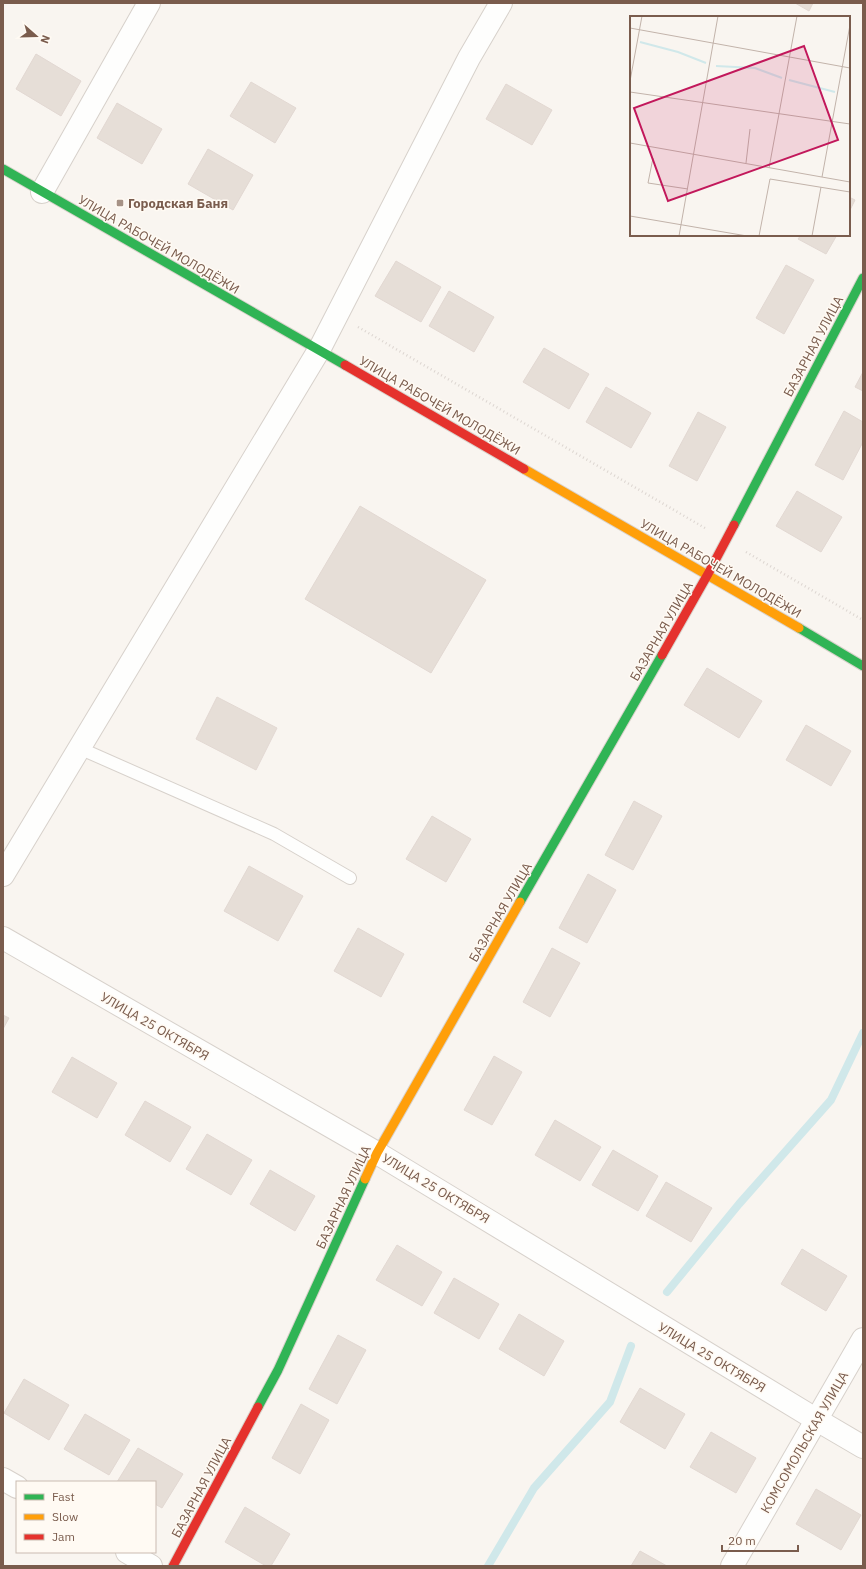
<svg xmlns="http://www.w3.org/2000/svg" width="866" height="1569" viewBox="0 0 866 1569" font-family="'IBM Plex Sans',sans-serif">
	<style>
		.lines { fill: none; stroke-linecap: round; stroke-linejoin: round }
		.stream { stroke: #d0e8ea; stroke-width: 8 }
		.building { fill: #e6ded7; stroke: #e2d8d2 }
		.lane-casing { stroke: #d7d1cb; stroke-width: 14 }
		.street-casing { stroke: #d7d1cb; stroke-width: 24 }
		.fast-casing { stroke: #d9d2cb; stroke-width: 11 }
		.slow-casing { stroke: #d9d2cb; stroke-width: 11 }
		.jam-casing { stroke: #d9d2cb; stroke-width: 11 }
		.path { stroke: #dcd5d0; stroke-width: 2.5; stroke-dasharray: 1 3; stroke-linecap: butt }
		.lane { stroke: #fefefd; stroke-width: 12 }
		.street { stroke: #fefefd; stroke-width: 22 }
		.fast { stroke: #30b455; stroke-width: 9 }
		.slow { stroke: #ff9f0a; stroke-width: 9 }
		.jam { stroke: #e5322d; stroke-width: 9 }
		.poi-dot { fill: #a69286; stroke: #fffaf3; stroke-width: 1.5 }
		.labels { text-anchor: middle; stroke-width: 3; stroke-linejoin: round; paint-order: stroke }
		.poi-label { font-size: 13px; font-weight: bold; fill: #7a5c4d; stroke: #fffaf3; text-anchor: start }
		.street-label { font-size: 13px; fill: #7a5c4d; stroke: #fffaf3 }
		.inset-river { fill: none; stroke: #d0e8ea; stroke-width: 2 }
		.inset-road { fill: none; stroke: #c2b3aa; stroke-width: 1 }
		.view { fill: #c2185b; fill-opacity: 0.15; stroke: #c2185b; stroke-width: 2 }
		.inset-edge { fill: none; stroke: #7a5c4d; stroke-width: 2 }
	</style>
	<rect width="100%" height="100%" fill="#f9f5f0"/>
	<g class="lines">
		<g class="stream">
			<polyline points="667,1292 739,1204 831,1100 863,1033"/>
			<polyline points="488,1566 534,1488 610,1402 631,1346"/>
		</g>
	</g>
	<g class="building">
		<polygon points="795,3 813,3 809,11"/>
		<polygon points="36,54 81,81 61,116 16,89"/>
		<polygon points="251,82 296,108 275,143 230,116"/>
		<polygon points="506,84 552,110 532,145 486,119"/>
		<polygon points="117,103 162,129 142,164 97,138"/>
		<polygon points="208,149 253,175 233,210 188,184"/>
		<polygon points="849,197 855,200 849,212"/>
		<polygon points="801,235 837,235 826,254 798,239"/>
		<polygon points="396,261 441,287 421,322 375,296"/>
		<polygon points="786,265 814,280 784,334 756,318"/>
		<polygon points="449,291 494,317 474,352 429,326"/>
		<polygon points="544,348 589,374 569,409 523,382"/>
		<polygon points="863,372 863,391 855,387"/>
		<polygon points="606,387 651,413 631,448 586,422"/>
		<polygon points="844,411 863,422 863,442 843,480 815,465"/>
		<polygon points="698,412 726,427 697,481 669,466"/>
		<polygon points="797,491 842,517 821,552 776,526"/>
		<polygon points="360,506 486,580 431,673 305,599"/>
		<polygon points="707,668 762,701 739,738 684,705"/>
		<polygon points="217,697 277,728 256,770 196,739"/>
		<polygon points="806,725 851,751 831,786 786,760"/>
		<polygon points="634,801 662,816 633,870 605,855"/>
		<polygon points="432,816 471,839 446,882 406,859"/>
		<polygon points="249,866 303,896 278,941 224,911"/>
		<polygon points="588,874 616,890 587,943 559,928"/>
		<polygon points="358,928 404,954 381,997 334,971"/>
		<polygon points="552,948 580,963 550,1017 523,1002"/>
		<polygon points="3,1015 9,1018 3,1029"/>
		<polygon points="494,1056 522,1072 492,1125 464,1110"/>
		<polygon points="72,1057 117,1083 97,1118 52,1092"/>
		<polygon points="145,1101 191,1127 170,1162 125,1135"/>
		<polygon points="555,1120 601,1147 580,1181 535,1155"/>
		<polygon points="207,1134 252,1160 231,1195 186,1169"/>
		<polygon points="613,1150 658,1176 638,1211 592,1185"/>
		<polygon points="270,1170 315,1196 295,1231 250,1204"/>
		<polygon points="666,1182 712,1208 691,1242 646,1216"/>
		<polygon points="397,1245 442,1272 422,1306 376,1280"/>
		<polygon points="802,1249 847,1276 826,1311 781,1284"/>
		<polygon points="454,1278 499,1304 479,1339 434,1313"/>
		<polygon points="519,1314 564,1341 544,1376 499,1349"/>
		<polygon points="338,1335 366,1350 337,1404 309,1389"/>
		<polygon points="24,1379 69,1405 49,1440 4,1413"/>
		<polygon points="640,1388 685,1414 665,1449 620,1422"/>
		<polygon points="301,1404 329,1420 300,1474 272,1458"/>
		<polygon points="85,1414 130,1440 109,1475 64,1449"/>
		<polygon points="711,1432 756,1458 736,1493 690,1467"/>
		<polygon points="138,1448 183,1474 162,1508 155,1504 155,1482 117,1482"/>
		<polygon points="816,1489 861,1515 841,1550 796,1524"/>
		<polygon points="245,1507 290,1534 271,1566 266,1566 225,1542"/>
		<polygon points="640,1551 667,1566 631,1566"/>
	</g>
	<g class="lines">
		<g class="lane-casing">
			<polyline id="lane" points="79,748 274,834 350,878"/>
		</g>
		<g class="street-casing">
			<g id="street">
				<polyline points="42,192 149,3"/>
				<polyline points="3,875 319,350 469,58 501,3"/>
				<polyline points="3,938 377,1153 817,1420 863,1447"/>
				<polyline points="3,1479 17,1487"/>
				<polyline points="127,1552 151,1566"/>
				<polyline points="732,1566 863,1339"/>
			</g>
		</g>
		<g class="fast-casing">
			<g id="fast">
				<polyline points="3,169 345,365"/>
				<polyline points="734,525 863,278"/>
				<polyline points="799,628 863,666"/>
				<polyline points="520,902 662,655"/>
				<polyline points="258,1407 278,1370 365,1179"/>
			</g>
		</g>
		<g class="slow-casing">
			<g id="slow">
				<polyline points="524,469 799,628"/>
				<polyline points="365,1179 377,1153 520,902"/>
			</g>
		</g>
		<g class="jam-casing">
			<g id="jam">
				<polyline points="345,365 524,469"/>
				<polyline points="662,655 708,574 734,525"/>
				<polyline points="173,1566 258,1407"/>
			</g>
		</g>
		<g class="path">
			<polyline points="358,327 705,528"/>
			<polyline points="746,552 863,620"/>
		</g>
		<use href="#lane" class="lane"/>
		<use href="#street" class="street"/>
		<use href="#fast" class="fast"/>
		<use href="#slow" class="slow"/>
		<use href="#jam" class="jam"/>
	</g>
	<rect class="poi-dot" x="116" y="199" width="8" height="8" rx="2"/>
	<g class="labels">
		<g class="poi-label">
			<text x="128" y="208">Городская Баня</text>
		</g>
		<g class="street-label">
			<text transform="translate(159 244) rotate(30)" y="5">УЛИЦА РАБОЧЕЙ МОЛОДЁЖИ</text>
			<text transform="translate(813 346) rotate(-62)" y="5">БАЗАРНАЯ УЛИЦА</text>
			<text transform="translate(440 405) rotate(30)" y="5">УЛИЦА РАБОЧЕЙ МОЛОДЁЖИ</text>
			<text transform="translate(721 568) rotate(30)" y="5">УЛИЦА РАБОЧЕЙ МОЛОДЁЖИ</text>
			<text transform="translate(661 631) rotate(-60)" y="5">БАЗАРНАЯ УЛИЦА</text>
			<text transform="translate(500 912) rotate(-60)" y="5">БАЗАРНАЯ УЛИЦА</text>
			<text transform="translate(155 1026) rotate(30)" y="5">УЛИЦА 25 ОКТЯБРЯ</text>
			<text transform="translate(436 1188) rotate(31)" y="5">УЛИЦА 25 ОКТЯБРЯ</text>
			<text transform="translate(343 1197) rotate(-65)" y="5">БАЗАРНАЯ УЛИЦА</text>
			<text transform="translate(712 1357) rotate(31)" y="5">УЛИЦА 25 ОКТЯБРЯ</text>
			<text transform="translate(804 1442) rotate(-60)" y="5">КОМСОМОЛЬСКАЯ УЛИЦА</text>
			<text transform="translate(201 1487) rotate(-62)" y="5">БАЗАРНАЯ УЛИЦА</text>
		</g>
	</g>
	<g transform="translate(630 16)">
		<rect width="220" height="220" fill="#f9f5f0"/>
		<path class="inset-river" d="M 10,26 L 48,36 L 76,47M 86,50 L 125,52 L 152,62M 159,64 L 205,76"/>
		<path class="inset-road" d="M 0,12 L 220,52M 0,65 L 12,0M 0,76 L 220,108M 0,127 L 220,166M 23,142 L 18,167 L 58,173M 116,147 L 120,113M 139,152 L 167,0M 192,161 L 220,9M 0,200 L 117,220M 49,220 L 88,0M 129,220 L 140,163 L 220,176M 182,220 L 191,171"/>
		<path class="view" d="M 174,30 L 208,124 L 38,185 L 4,92 Z"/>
		<rect width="220" height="220" class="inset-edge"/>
	</g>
	<rect width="866" height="1569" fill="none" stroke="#7a5c4d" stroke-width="8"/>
	<rect x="16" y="1481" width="140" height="72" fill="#fffaf3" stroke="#cabbb1"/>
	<rect x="24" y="1494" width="20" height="6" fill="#30b455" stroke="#cabbb1"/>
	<text x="52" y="1501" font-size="12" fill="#7a5c4d">Fast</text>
	<rect x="24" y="1514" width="20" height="6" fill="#ff9f0a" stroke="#cabbb1"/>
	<text x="52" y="1521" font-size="12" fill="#7a5c4d">Slow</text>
	<rect x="24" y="1534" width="20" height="6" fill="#e5322d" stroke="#cabbb1"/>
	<text x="52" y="1541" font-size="12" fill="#7a5c4d">Jam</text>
	<g transform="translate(36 36) rotate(110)" stroke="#fffaf3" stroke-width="3" paint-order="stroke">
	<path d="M0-3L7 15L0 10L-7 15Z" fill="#7a5c4d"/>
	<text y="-6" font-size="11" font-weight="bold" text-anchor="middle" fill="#7a5c4d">N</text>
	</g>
	<path d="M722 1545v6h76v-6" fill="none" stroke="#7a5c4d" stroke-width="2"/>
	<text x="728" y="1545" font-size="12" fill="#7a5c4d" stroke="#fffaf3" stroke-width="3" paint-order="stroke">20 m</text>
</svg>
